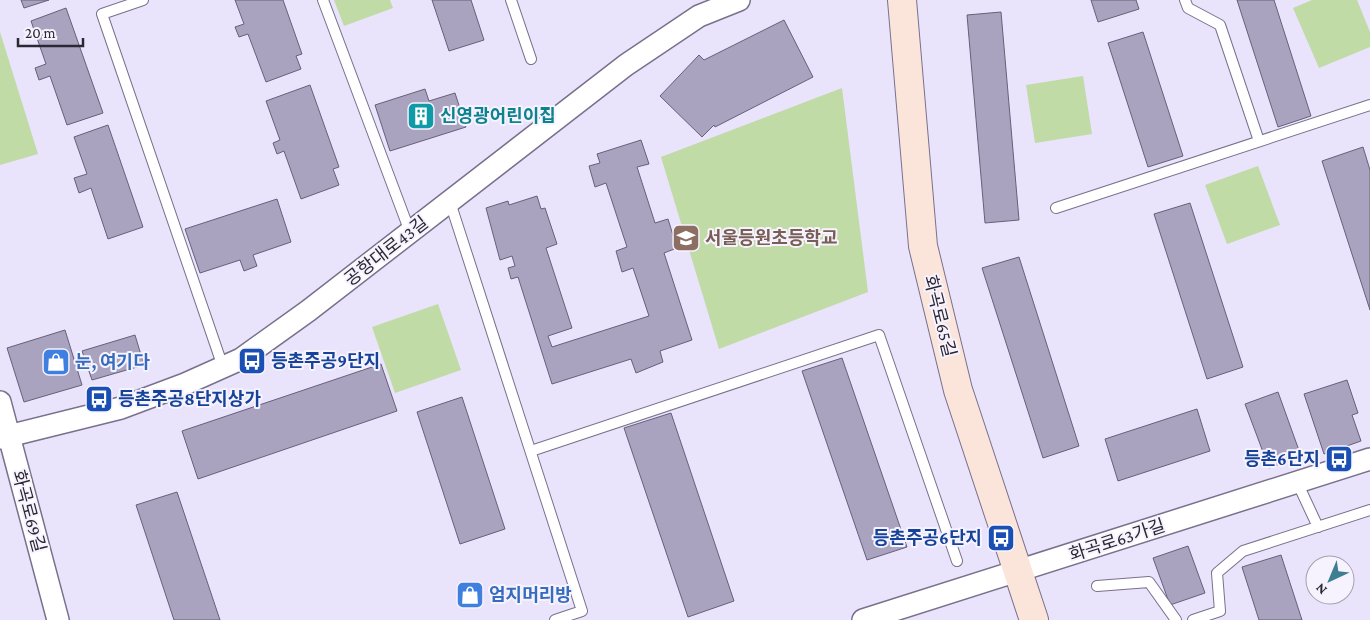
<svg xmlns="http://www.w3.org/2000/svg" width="1370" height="620" viewBox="0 0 1370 620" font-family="'Crimson Pro','Noto Sans KR',serif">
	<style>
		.green { fill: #c0dba6 }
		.building { fill: #aaa3bf; stroke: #67607a }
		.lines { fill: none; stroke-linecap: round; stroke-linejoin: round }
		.lane-casing { stroke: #79718c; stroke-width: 12 }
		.street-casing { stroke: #79718c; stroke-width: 24 }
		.secondary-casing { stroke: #79718c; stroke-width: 30 }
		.lane { stroke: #fff; stroke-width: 10 }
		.street { stroke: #fff; stroke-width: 21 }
		.secondary { stroke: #fbe4d9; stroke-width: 28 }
		.labels { text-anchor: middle; stroke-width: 4; stroke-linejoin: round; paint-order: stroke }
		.culture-label { font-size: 18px; font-weight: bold; fill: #0d838f; stroke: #f6f3ff; text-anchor: start }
		.education-label { font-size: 18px; font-weight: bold; fill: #785e54; stroke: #f6f3ff; text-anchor: start }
		.street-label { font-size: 18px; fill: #2b2833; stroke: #f6f3ff }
		.transit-label { font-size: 18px; font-weight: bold; fill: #164399; stroke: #f6f3ff; text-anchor: start }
		.shop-label { font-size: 18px; font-weight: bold; fill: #366cbe; stroke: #f6f3ff; text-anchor: start }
	</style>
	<rect width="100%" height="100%" fill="#eae3fc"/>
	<g class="green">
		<polygon points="334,0 390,0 393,8 344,26"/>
		<polygon points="1312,0 1357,0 1370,32 1370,47 1319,68 1293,8"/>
		<polygon points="0,32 38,154 0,165"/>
		<polygon points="1083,76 1092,134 1035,143 1026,85"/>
		<polygon points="842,88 868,292 719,349 661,157"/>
		<polygon points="1258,166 1280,225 1227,244 1205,185"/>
		<polygon points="438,304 461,370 395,393 372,327"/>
	</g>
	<g class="building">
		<polygon points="21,0 49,0 24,8"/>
		<polygon points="235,0 283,0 302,54 296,56 301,69 266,82 248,34 239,37 235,27 244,24"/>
		<polygon points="432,0 471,0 484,40 449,51"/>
		<polygon points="1091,0 1136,0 1139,9 1098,22"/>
		<polygon points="1237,0 1274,0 1311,116 1278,127"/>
		<polygon points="66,8 103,113 67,125 50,76 39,80 35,68 46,64 31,21"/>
		<polygon points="1001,12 1019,220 985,223 967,15"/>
		<polygon points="784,20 813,77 715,127 714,125 702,137 660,96 699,55 704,60"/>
		<polygon points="1143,32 1183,156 1148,167 1108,43"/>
		<polygon points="310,85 339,167 333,169 339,185 301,199 284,151 277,154 273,143 280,140 266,101"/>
		<polygon points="425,89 429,101 455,93 466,127 390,151 375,105"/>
		<polygon points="108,125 143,227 108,239 91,188 79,193 74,178 87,174 74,137"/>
		<polygon points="641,140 649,164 637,167 655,223 668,219 677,248 664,253 692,340 660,351 663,362 636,373 631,359 552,384 518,277 511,279 508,268 515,266 512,256 500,260 486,208 508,201 509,205 537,196 541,209 545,208 557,244 546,248 572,328 548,336 552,347 649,316 633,268 622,272 616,251 627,247 606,183 595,187 589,166 600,163 597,154"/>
		<polygon points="1363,147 1370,170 1370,310 1322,161"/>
		<polygon points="277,199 291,242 253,255 257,266 244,271 240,260 200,273 185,229"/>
		<polygon points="1190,203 1243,367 1207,379 1154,214"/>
		<polygon points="1019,257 1079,446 1043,458 982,268"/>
		<polygon points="65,330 82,385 24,402 7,348"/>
		<polygon points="135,335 144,365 92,380 82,351"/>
		<polygon points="842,358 907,547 867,560 802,371"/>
		<polygon points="381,364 397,411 198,479 182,431"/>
		<polygon points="1347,380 1358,413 1352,415 1361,441 1324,454 1304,394"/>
		<polygon points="1278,392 1301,456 1269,468 1245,404"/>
		<polygon points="462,397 505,529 460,544 417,412"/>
		<polygon points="1197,409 1210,451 1118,481 1105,439"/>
		<polygon points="671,413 734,601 688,617 624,428"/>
		<polygon points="177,492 220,620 174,620 136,505"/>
		<polygon points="1188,546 1205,593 1170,605 1153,558"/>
		<polygon points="1281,555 1302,620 1259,620 1242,567"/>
	</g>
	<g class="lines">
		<g class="lane-casing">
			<g id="lane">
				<polyline points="143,0 102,14 223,367"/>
				<polyline points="323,0 410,232"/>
				<polyline points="511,0 531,59"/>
				<polyline points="1185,0 1188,8 1220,25 1259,141"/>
				<polyline points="450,202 582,611 555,620"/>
				<polyline points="1056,208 1370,105"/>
				<polyline points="531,451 879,335 957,561"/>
				<polyline points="1297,482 1318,527"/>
				<polyline points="1097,586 1149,582 1176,620"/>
				<polyline points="1193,620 1220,611 1217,573 1243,551 1370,510"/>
			</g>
		</g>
		<g class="street-casing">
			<g id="street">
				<polyline points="0,402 58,620"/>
				<polyline points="0,438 121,408 185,384 241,359 308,311 626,65 699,16 739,0"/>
				<polyline points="863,620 1370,459"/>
			</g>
		</g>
		<g class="secondary-casing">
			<polyline id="secondary" points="902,0 923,246 958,390 1034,620"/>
		</g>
		<use href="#lane" class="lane"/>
		<use href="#street" class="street"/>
		<use href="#secondary" class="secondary"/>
	</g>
	<defs>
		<g id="building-square" transform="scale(1.4375)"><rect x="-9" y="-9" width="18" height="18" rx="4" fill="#0f9aa8" stroke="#f6f3ff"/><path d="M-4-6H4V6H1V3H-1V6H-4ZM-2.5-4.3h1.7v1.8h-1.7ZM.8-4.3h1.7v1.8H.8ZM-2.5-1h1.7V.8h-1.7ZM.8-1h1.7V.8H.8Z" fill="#fff"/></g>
		<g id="school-square" transform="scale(1.4375)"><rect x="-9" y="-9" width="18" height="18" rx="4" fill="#8d6e63" stroke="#f6f3ff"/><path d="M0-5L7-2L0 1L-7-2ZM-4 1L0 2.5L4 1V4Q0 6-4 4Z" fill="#fff"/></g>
		<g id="bus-square" transform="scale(1.4375)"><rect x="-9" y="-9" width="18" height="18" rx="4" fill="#1a4fb4" stroke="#f6f3ff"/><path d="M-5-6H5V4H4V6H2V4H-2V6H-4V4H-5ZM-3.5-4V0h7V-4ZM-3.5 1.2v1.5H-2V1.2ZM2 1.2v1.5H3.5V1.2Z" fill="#fff"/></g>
		<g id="shop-square" transform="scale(1.4375)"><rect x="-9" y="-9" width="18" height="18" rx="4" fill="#3f7fe0" stroke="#f6f3ff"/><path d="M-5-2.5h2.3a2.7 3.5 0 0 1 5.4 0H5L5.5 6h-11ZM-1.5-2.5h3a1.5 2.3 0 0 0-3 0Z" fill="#fff"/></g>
	</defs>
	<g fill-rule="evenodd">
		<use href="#building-square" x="421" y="116"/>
		<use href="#school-square" x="686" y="238"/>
		<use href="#bus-square" x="252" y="361"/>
		<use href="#shop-square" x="56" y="362"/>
		<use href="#bus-square" x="99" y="399"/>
		<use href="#bus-square" x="1339" y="459"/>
		<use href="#bus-square" x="1001" y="538"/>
		<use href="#shop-square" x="470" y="595"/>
	</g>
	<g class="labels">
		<g class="culture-label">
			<text x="440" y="122">신영광어린이집</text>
		</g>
		<g class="education-label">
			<text x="705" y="244">서울등원초등학교</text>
		</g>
		<g class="street-label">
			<text transform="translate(386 251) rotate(-38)" y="6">공항대로43길</text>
			<text transform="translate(940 316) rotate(76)" y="6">화곡로65길</text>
			<text transform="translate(29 511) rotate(75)" y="6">화곡로69길</text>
			<text transform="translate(1117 540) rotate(-18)" y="6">화곡로63가길</text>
		</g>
		<g class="transit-label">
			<text x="271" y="367">등촌주공9단지</text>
			<text x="118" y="405">등촌주공8단지상가</text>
			<text x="1320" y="465" text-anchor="end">등촌6단지</text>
			<text x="982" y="544" text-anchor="end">등촌주공6단지</text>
		</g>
		<g class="shop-label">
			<text x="75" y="368">눈, 여기다</text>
			<text x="489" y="601">엄지머리방</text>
		</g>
	</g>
	<g transform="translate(1330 580) rotate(224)"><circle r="24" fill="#f6f3ff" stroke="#a5a2ad"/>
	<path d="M0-4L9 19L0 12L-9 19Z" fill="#3d7e91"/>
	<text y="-8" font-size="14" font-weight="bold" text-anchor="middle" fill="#2b2833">N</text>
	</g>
	<path d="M18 38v8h65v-8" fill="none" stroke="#2b2833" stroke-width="2.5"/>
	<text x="25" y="38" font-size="15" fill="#2b2833" stroke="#f6f3ff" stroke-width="4" paint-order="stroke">20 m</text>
</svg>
